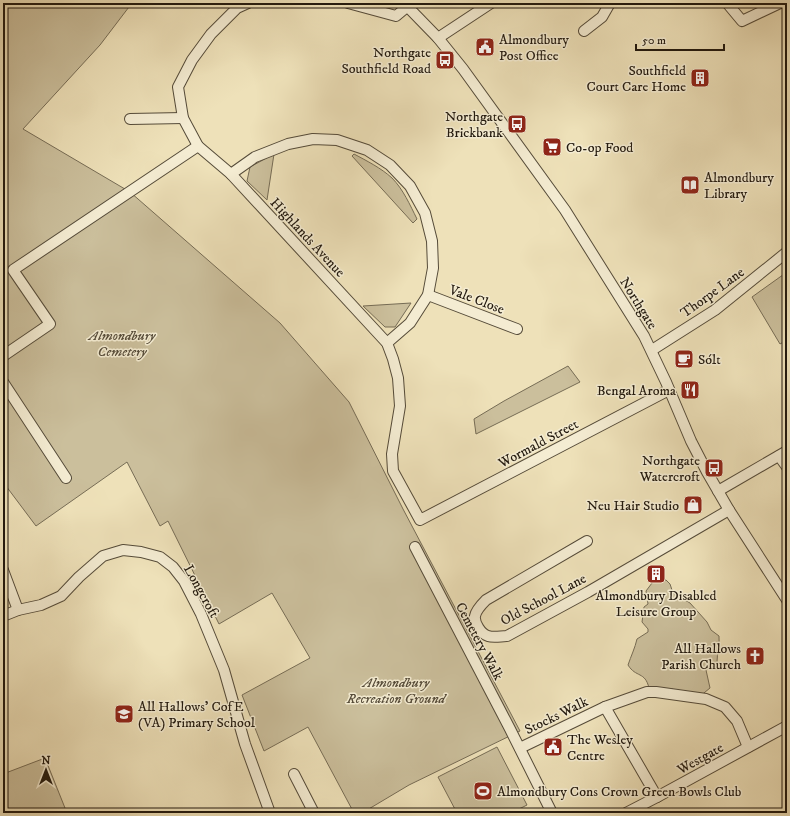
<svg xmlns="http://www.w3.org/2000/svg" width="790" height="816" viewBox="0 0 790 816" font-family="'IM FELL DW Pica',serif">
	<style>
		.green { fill: #cbbf9c; stroke: #766c55 }
		.lines { fill: none; stroke-linecap: round; stroke-linejoin: round }
		.street-casing { stroke: #554b39; stroke-width: 12 }
		.street { stroke: #f4ecd2; stroke-width: 10 }
		.labels { text-anchor: middle; stroke-width: 3; stroke-linejoin: round; paint-order: stroke }
		.poi-label { font-size: 14px; fill: #22190e; stroke: #f4ecd2; text-anchor: start }
		.street-label { font-size: 14px; fill: #22190e; stroke: #f4ecd2 }
		.park-label { font-size: 14px; font-style: italic; fill: #554b39; stroke: #f4ecd2 }
	</style>
	<rect width="100%" height="100%" fill="#eee1b9"/>
	<filter id="stains"><feTurbulence type="fractalNoise" baseFrequency=".005" numOctaves="4"/><feColorMatrix values="0 0 0 0 .2 0 0 0 0 .09 0 0 0 0 .02 0 0 0 .5 -.17"/></filter>
	<radialGradient id="worn" r=".72"><stop offset=".6" stop-color="#630" stop-opacity="0"/><stop offset="1" stop-color="#630" stop-opacity=".3"/></radialGradient>
	<g class="green">
		<polygon points="3,3 132,3 100,45 23,129 130,192 280,323 349,402 403,509 520,731 409,785 362,813 354,813 308,727 264,751 242,695 310,658 272,593 219,624 168,521 160,526 127,462 36,526 3,482"/>
		<polygon points="274,154 267,200 247,181 250,167"/>
		<path d="M 354,154 C 367,161 381,168 392,178 C 403,189 410,205 417,219 L 413,223 L 352,156 Z"/>
		<polygon points="787,272 787,340 780,344 752,297"/>
		<polygon points="411,303 395,327 385,327 363,306"/>
		<polygon points="568,366 580,382 476,434 474,419 504,401"/>
		<path d="M 659,579 L 666,580 L 670,584 L 673,593 L 690,603 L 707,622 L 711,630 L 719,636 C 720,645 717,653 717,662 L 706,670 L 710,688 L 699,697 L 678,695 L 673,689 L 663,691 L 649,688 C 645,671 636,678 628,665 C 631,656 635,648 637,639 L 648,632 L 648,629 L 642,622 L 644,607 L 648,604 L 646,591 L 652,583 Z"/>
		<polygon points="497,747 527,805 511,813 457,813 438,777"/>
		<polygon points="45,758 67,813 3,813 3,774"/>
	</g>
	<g class="lines">
		<g class="street-casing">
			<g id="street">
				<polyline points="248,3 237,8 211,34 192,60 178,87 183,118 198,146 231,174 387,343 393,359 398,378 400,406 392,454 393,471 420,520 669,390"/>
				<polyline points="348,3 396,16 408,6"/>
				<polyline points="404,3 438,38 463,69 565,210 644,336 666,382 691,441 707,472 729,510 787,600"/>
				<polyline points="727,3 742,21 780,3"/>
				<polyline points="584,31 602,17 610,3"/>
				<polyline points="438,38 491,3"/>
				<polyline points="130,119 183,118"/>
				<polyline points="231,174 255,157 288,144 313,139 337,140 367,150 390,165 410,186 425,213 432,241 433,268 428,295 410,323 387,343"/>
				<polyline points="428,295 517,329"/>
				<polyline points="652,350 715,310 787,252"/>
				<polyline points="3,356 50,324 13,270 198,146"/>
				<polyline points="3,382 66,478"/>
				<polyline points="779,456 787,467"/>
				<polyline points="718,491 787,451"/>
				<path d="M 587,541 L 486,600 C 482,604 476,610 475,616 C 474,623 481,634 488,636 C 494,638 501,636 507,636 L 588,592 L 729,510"/>
				<polyline points="415,547 510,729 552,813"/>
				<polyline points="3,570 18,610"/>
				<polyline points="3,616 18,610 41,605 61,596 79,577 103,556 123,550 141,552 160,557 173,567 184,581 201,614 224,670 245,744 270,813"/>
				<polyline points="605,707 647,692 656,692 706,699 725,707 737,721 748,747"/>
				<polyline points="520,748 605,707 657,797"/>
				<polyline points="294,774 314,813"/>
				<polyline points="626,813 657,797 787,726"/>
			</g>
		</g>
		<use href="#street" class="street"/>
	</g>
	<defs>
		<g id="civic-square" transform="scale(1)"><rect x="-9" y="-9" width="18" height="18" rx="4" fill="#8f2418" stroke="#f4ecd2"/><path d="M-.6-6.5H3V-4.5H.6V-3L4-1V1h2V6H-6V1h2V-1L-.6-3ZM-1.2 2.5V6h2.4V2.5Z" fill="#fff"/></g>
		<g id="bus-square" transform="scale(1)"><rect x="-9" y="-9" width="18" height="18" rx="4" fill="#8f2418" stroke="#f4ecd2"/><path d="M-5-6H5V4H4V6H2V4H-2V6H-4V4H-5ZM-3.5-4V0h7V-4ZM-3.5 1.2v1.5H-2V1.2ZM2 1.2v1.5H3.5V1.2Z" fill="#fff"/></g>
		<g id="building-square" transform="scale(1)"><rect x="-9" y="-9" width="18" height="18" rx="4" fill="#8f2418" stroke="#f4ecd2"/><path d="M-4-6H4V6H1V3H-1V6H-4ZM-2.5-4.3h1.7v1.8h-1.7ZM.8-4.3h1.7v1.8H.8ZM-2.5-1h1.7V.8h-1.7ZM.8-1h1.7V.8H.8Z" fill="#fff"/></g>
		<g id="supermarket-square" transform="scale(1)"><rect x="-9" y="-9" width="18" height="18" rx="4" fill="#8f2418" stroke="#f4ecd2"/><path d="M-6-5.5h2.5l.6 2H6L4.5 2H-2.5L-4.4-4H-6ZM-1.5 3.2a1.3 1.3 0 1 0 .1 0ZM3 3.2a1.3 1.3 0 1 0 .1 0Z" fill="#fff"/></g>
		<g id="library-square" transform="scale(1)"><rect x="-9" y="-9" width="18" height="18" rx="4" fill="#8f2418" stroke="#f4ecd2"/><path d="M-6-4Q-3-5.5-.7-3.5V5Q-3 3-6 4ZM6-4Q3-5.5 .7-3.5V5Q3 3 6 4Z" fill="#fff"/></g>
		<g id="cafe-square" transform="scale(1)"><rect x="-9" y="-9" width="18" height="18" rx="4" fill="#8f2418" stroke="#f4ecd2"/><path d="M-5.5-4.5H6V0H3Q3 3.5 0 3.5H-2.5Q-5.5 3.5-5.5 0ZM3-3.2v2h1.7v-2ZM-6 4.5H4V6H-6Z" fill="#fff"/></g>
		<g id="restaurant-square" transform="scale(1)"><rect x="-9" y="-9" width="18" height="18" rx="4" fill="#8f2418" stroke="#f4ecd2"/><path d="M-5-6h1v4h1v-4h1v4h1v-4h1v5L-1.5 .5V6h-2V.5L-5-1ZM5-6V6H3V1.5H1.5Q1.5-4 5-6Z" fill="#fff"/></g>
		<g id="shop-square" transform="scale(1)"><rect x="-9" y="-9" width="18" height="18" rx="4" fill="#8f2418" stroke="#f4ecd2"/><path d="M-5-2.5h2.3a2.7 3.5 0 0 1 5.4 0H5L5.5 6h-11ZM-1.5-2.5h3a1.5 2.3 0 0 0-3 0Z" fill="#fff"/></g>
		<g id="church-square" transform="scale(1)"><rect x="-9" y="-9" width="18" height="18" rx="4" fill="#8f2418" stroke="#f4ecd2"/><path d="M-1.2-6h2.4v3.5h3.3v2.4h-3.3V6h-2.4V-.1h-3.3v-2.4h3.3Z" fill="#fff"/></g>
		<g id="school-square" transform="scale(1)"><rect x="-9" y="-9" width="18" height="18" rx="4" fill="#8f2418" stroke="#f4ecd2"/><path d="M0-5L7-2L0 1L-7-2ZM-4 1L0 2.5L4 1V4Q0 6-4 4Z" fill="#fff"/></g>
		<g id="stadium-square" transform="scale(1)"><rect x="-9" y="-9" width="18" height="18" rx="4" fill="#8f2418" stroke="#f4ecd2"/><path d="M0-5a6.5 5 0 1 0 0 10a6.5 5 0 1 0 0-10ZM-3.5-1.8h7v3.6h-7Z" fill="#fff"/></g>
	</defs>
	<g fill-rule="evenodd">
		<use href="#civic-square" x="485" y="47"/>
		<use href="#bus-square" x="445" y="60"/>
		<use href="#building-square" x="700" y="78"/>
		<use href="#bus-square" x="517" y="124"/>
		<use href="#supermarket-square" x="552" y="147"/>
		<use href="#library-square" x="690" y="185"/>
		<use href="#cafe-square" x="684" y="359"/>
		<use href="#restaurant-square" x="690" y="390"/>
		<use href="#bus-square" x="714" y="468"/>
		<use href="#shop-square" x="693" y="505"/>
		<use href="#building-square" x="656" y="574"/>
		<use href="#church-square" x="755" y="656"/>
		<use href="#school-square" x="124" y="714"/>
		<use href="#civic-square" x="553" y="747"/>
		<use href="#stadium-square" x="483" y="791"/>
	</g>
	<g class="labels">
		<g class="poi-label">
			<text x="499" y="44">Almondbury<tspan x="499" dy="16">Post Office</tspan></text>
			<text x="431" y="57" text-anchor="end">Northgate<tspan x="431" dy="16">Southfield Road</tspan></text>
			<text x="686" y="75" text-anchor="end">Southfield<tspan x="686" dy="16">Court Care Home</tspan></text>
			<text x="503" y="121" text-anchor="end">Northgate<tspan x="503" dy="16">Brickbank</tspan></text>
			<text x="566" y="152">Co-op Food</text>
			<text x="704" y="182">Almondbury<tspan x="704" dy="16">Library</tspan></text>
			<text x="698" y="364">Sólt</text>
			<text x="676" y="395" text-anchor="end">Bengal Aroma</text>
			<text x="700" y="465" text-anchor="end">Northgate<tspan x="700" dy="16">Watercroft</tspan></text>
			<text x="679" y="510" text-anchor="end">Neu Hair Studio</text>
			<text x="656" y="600" text-anchor="middle">Almondbury Disabled<tspan x="656" dy="16">Leisure Group</tspan></text>
			<text x="741" y="653" text-anchor="end">All Hallows<tspan x="741" dy="16">Parish Church</tspan></text>
			<text x="138" y="711">All Hallows' CofE<tspan x="138" dy="16">(VA) Primary School</tspan></text>
			<text x="567" y="744">The Wesley<tspan x="567" dy="16">Centre</tspan></text>
			<text x="497" y="796">Almondbury Cons Crown Green Bowls Club</text>
		</g>
		<g class="street-label">
			<text transform="translate(308 237) rotate(47)" y="5">Highlands Avenue</text>
			<text transform="translate(712 292) rotate(-36)" y="5">Thorpe Lane</text>
			<text transform="translate(477 299) rotate(21)" y="5">Vale Close</text>
			<text transform="translate(639 303) rotate(58)" y="5">Northgate</text>
			<text transform="translate(538 443) rotate(-28)" y="5">Wormald Street</text>
			<text transform="translate(202 591) rotate(61)" y="5">Longcroft</text>
			<text transform="translate(543 599) rotate(-28)" y="5">Old School Lane</text>
			<text transform="translate(480 641) rotate(62)" y="5">Cemetery Walk</text>
			<text transform="translate(556 715) rotate(-26)" y="5">Stocks Walk</text>
			<text transform="translate(700 758) rotate(-29)" y="5">Westgate</text>
		</g>
		<g class="park-label">
			<text x="122" y="340">Almondbury<tspan x="122" dy="16">Cemetery</tspan></text>
			<text x="396" y="687">Almondbury<tspan x="396" dy="16">Recreation Ground</tspan></text>
		</g>
	</g>
	<rect width="790" height="816" fill="none" stroke="#eee1b9" stroke-width="16"/>
	<rect x="4" y="4" width="782" height="808" fill="none" stroke="#22190e" stroke-width="2"/>
	<rect x="8" y="8" width="774" height="800" fill="none" stroke="#22190e"/>
	<g transform="translate(46 770)" stroke="#f4ecd2" stroke-width="3" paint-order="stroke">
	<path d="M0-3L7 15L0 10L-7 15Z" fill="#22190e"/>
	<text y="-6" font-size="11" font-weight="bold" text-anchor="middle" fill="#22190e">N</text>
	</g>
	<path d="M636 44v6h88v-6" fill="none" stroke="#22190e" stroke-width="2"/>
	<text x="642" y="44" font-size="12" fill="#22190e" stroke="#f4ecd2" stroke-width="3" paint-order="stroke">50 m</text>
	<rect width="100%" height="100%" filter="url(#stains)"/>
	<rect width="100%" height="100%" fill="url(#worn)"/>
</svg>
